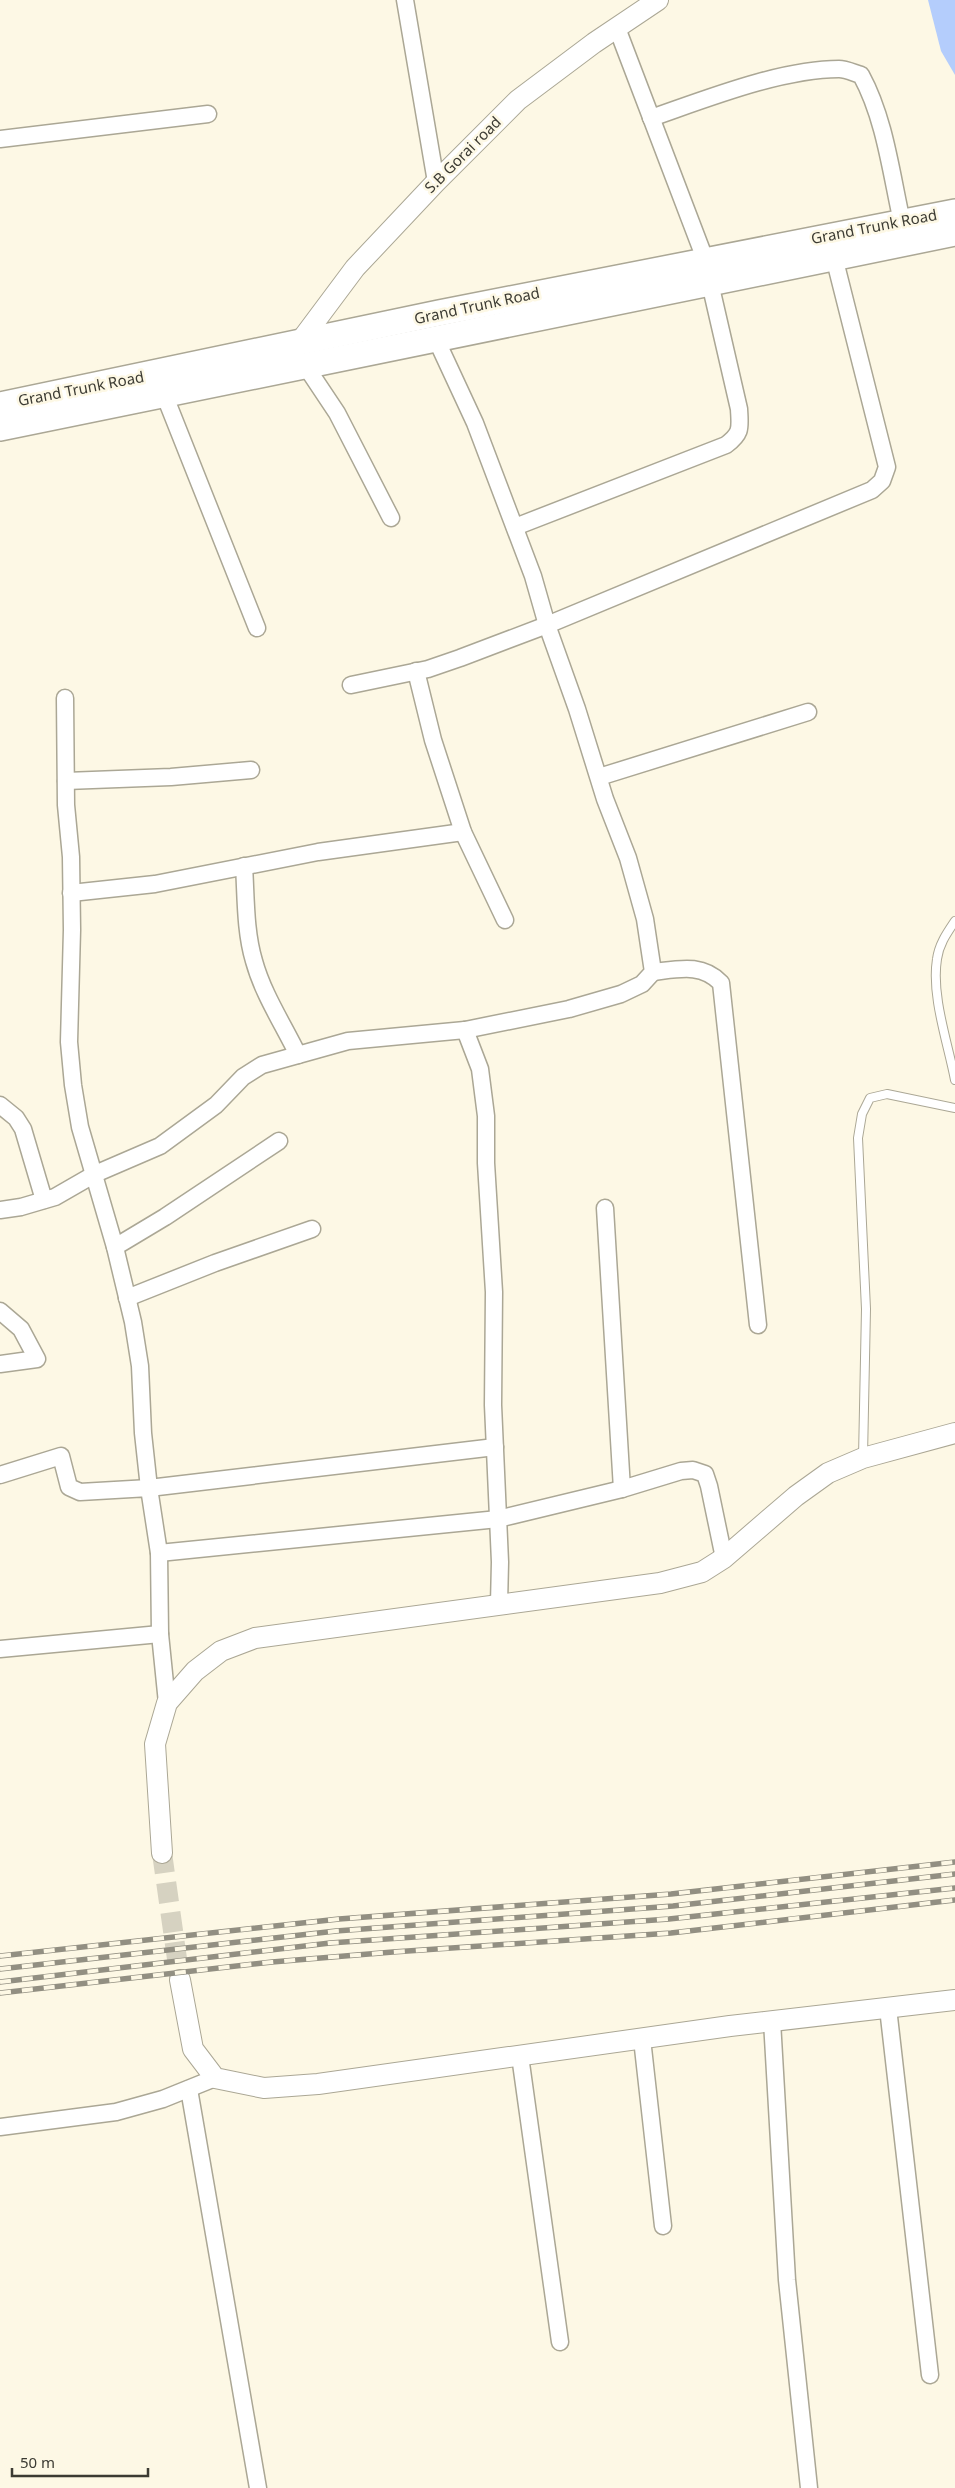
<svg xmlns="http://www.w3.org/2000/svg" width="955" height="2488" viewBox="0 0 955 2488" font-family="'Noto Sans',sans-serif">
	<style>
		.water { fill: #b4cdfc }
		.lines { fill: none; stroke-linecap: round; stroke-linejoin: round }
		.tertiary-tunnel { stroke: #d6d2c1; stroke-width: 20; stroke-dasharray: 20 10; stroke-linecap: butt }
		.service-casing { stroke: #aba795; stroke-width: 10 }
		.minor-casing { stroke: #aba795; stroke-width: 19 }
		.tertiary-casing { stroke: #aba795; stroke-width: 22 }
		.primary-casing { stroke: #aba795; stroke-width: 28 }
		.service { stroke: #fff; stroke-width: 8 }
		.minor { stroke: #fff; stroke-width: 16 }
		.tertiary { stroke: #fff; stroke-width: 20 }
		.primary { stroke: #fff; stroke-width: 25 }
		.rail-casing { stroke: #928f82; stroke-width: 5.5 }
		.rail { stroke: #fdf8e5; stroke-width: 4; stroke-dasharray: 11; stroke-linecap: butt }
		.labels { text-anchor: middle; stroke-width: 5; stroke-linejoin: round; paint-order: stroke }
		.street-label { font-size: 15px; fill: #3c3b33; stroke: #fdf8e5 }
	</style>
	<rect width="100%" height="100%" fill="#fdf8e5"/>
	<polygon class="water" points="928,0 955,0 955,75 941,51"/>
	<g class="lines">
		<polyline class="tertiary-tunnel" points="162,1853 180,1980"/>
		<g class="service-casing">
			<g id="service">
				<path d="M 955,921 C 947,933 939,944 937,959 C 931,996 948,1043 955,1080"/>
				<polyline points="863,1457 866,1309 858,1138 862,1114 870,1098 887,1094 955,1108"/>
			</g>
		</g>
		<g class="minor-casing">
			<g id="minor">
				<polyline points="405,0 436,182"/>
				<polyline points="617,28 705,259"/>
				<path d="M 651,118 C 706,99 781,69 839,69 C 846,69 854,73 861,75 C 885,119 891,173 902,222"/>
				<polyline points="0,139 208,114"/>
				<polyline points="305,365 337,413 391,518"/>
				<polyline points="164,394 257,628"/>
				<path d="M 515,527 L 726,445 C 742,433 740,428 739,409 L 710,283"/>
				<polyline points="416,671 433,740 463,832 505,920"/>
				<polyline points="351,685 428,669 460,658 547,625 872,490 882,481 887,467 834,257"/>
				<polyline points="65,698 66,805 71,857 72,930 69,1042 73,1085 80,1127 115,1247 133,1322 140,1366 143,1433 149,1488 495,1447"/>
				<polyline points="599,777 808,712"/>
				<polyline points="66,781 171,777 251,770"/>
				<path d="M 244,866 C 246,897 245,931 254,961 C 263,994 283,1024 298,1055"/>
				<polyline points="71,893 155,884 318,852 463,832"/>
				<path d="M 653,972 C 679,969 702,963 721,983 L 758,1325"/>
				<polyline points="465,1030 480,1069 486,1116 486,1163 494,1292 493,1405 500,1562 499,1604"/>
				<polyline points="0,1105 16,1118 23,1129 44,1200"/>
				<polyline points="605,1208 622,1489"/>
				<polyline points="0,1210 21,1207 55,1197 95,1174 160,1146 216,1105 243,1077 262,1065 348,1041 465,1030 569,1009 621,994 642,984 653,972 645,919 628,858 605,799 577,709 547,625 533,576 475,423 436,339"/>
				<polyline points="115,1247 165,1217 279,1141"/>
				<polyline points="127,1298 215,1263 312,1229"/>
				<polyline points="0,1311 21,1329 37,1359 0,1364"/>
				<polyline points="0,1475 61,1456 69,1487 80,1492 149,1488 159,1553 160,1634 167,1703"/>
				<polyline points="159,1553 498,1519 622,1489 681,1471 693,1470 705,1474 709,1486 724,1558"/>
				<polyline points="0,1649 160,1634"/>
				<polyline points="888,2008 930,2375"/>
				<polyline points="772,2021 787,2280 809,2488"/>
				<polyline points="642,2039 663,2226"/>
				<polyline points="520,2056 560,2342"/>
				<polyline points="189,2089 258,2488"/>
				<polyline points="0,2127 116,2112 163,2099 215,2078"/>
			</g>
		</g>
		<g class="tertiary-casing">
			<g id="tertiary">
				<polyline points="299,343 355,268 436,182 518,100 594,43 658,0"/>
				<polyline points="162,1853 155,1744 167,1703 195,1671 221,1651 255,1638 660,1583 702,1572 724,1558 796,1496 828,1473 863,1458 955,1433"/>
				<polyline points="180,1980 193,2049 215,2078 264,2088 318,2084 730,2026 955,2000"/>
			</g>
		</g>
		<g class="primary-casing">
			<g id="primary">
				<polyline points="0,405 439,313 955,212"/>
				<polyline points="0,428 955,233"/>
			</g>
		</g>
		<use href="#service" class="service"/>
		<use href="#minor" class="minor"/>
		<use href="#tertiary" class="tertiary"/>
		<use href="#primary" class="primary"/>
		<g class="rail-casing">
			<g id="rail">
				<polyline points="0,1956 339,1919 671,1894 955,1862"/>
				<polyline points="0,1969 336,1931 673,1906 955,1874"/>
				<polyline points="0,1982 330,1943 669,1919 955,1888"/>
				<polyline points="0,1993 272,1962 393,1952 671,1933 955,1900"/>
			</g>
		</g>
		<use href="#rail" class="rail"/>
	</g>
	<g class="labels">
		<g class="street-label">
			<text transform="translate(463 155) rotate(-45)" y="5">S.B Gorai road</text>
			<text transform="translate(874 227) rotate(-11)" y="5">Grand Trunk Road</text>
			<text transform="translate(477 306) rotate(-12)" y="5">Grand Trunk Road</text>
			<text transform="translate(81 389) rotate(-11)" y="5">Grand Trunk Road</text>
		</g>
	</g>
	<path d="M12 2468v8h136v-8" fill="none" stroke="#3c3b33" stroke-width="2.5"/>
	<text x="20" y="2468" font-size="15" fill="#3c3b33" stroke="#fdf8e5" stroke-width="4" paint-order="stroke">50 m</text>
</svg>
